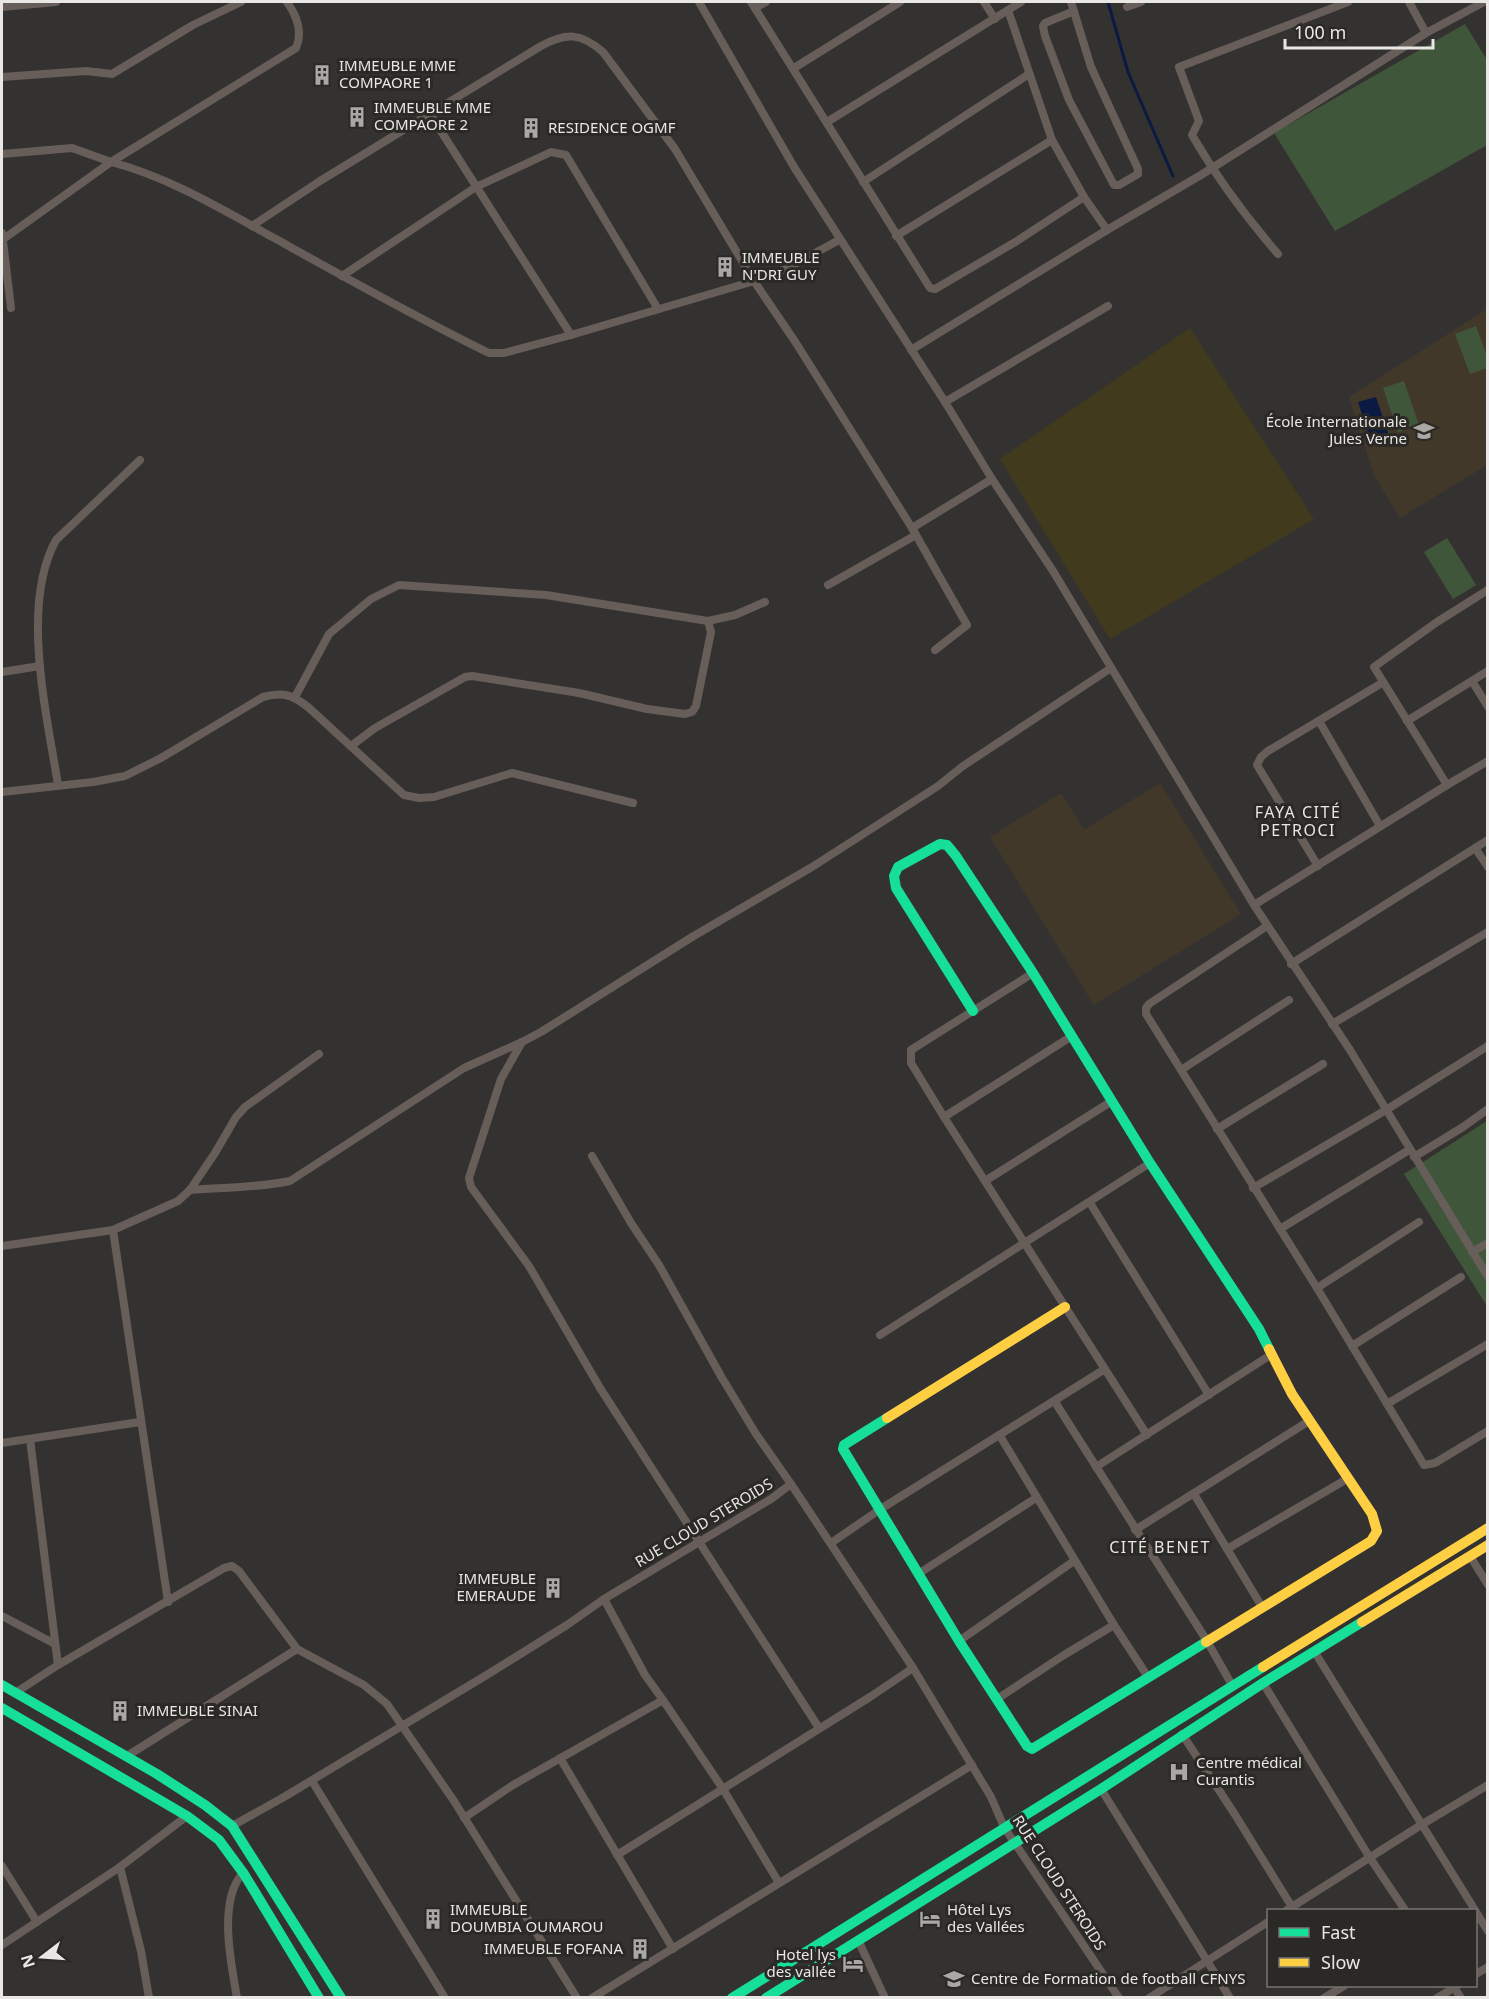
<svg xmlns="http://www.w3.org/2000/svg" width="1489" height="1999" viewBox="0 0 1489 1999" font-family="'Noto Sans',sans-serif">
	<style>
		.education { fill: #42382a }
		.green { fill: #40563a }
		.sand { fill: #413a1d }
		.water { fill: #0b1a42 }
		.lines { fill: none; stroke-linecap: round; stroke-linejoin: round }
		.stream { stroke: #0b1a42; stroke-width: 3 }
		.street { stroke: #675e5a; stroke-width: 8 }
		.fast { stroke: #16e098; stroke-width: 10 }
		.slow { stroke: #ffcf43; stroke-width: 10 }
		.labels { text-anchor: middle; stroke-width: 6; stroke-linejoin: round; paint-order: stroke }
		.poi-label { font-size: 15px; fill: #e8e7e4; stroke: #2b2925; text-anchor: start }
		.street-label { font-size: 15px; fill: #e8e7e4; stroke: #2b2925 }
		.neighbourhood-label { font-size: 16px; letter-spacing: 1.5px; fill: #e8e7e4; stroke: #2b2925 }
	</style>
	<rect width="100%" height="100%" fill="#343230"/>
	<g class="education">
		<polygon points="1487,309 1487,465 1400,518 1374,475 1349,397"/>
		<polygon points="1160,783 1241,914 1094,1005 990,837 1061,793 1084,830"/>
	</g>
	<g class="green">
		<polygon points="1465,24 1487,60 1487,145 1335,231 1274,133"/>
		<polygon points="1476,326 1487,356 1487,368 1470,374 1455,334"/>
		<polygon points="1404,381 1419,425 1398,432 1383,388"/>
		<polygon points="1447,538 1476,585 1453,599 1424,552"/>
		<polygon points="1487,1121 1487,1306 1404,1174"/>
	</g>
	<polygon class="sand" points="1190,328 1314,519 1110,639 1000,459"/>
	<polygon class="water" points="1376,397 1388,433 1370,439 1358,402"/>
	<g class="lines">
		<polyline class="stream" points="1108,2 1128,72 1173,176"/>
		<g class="street">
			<polyline points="699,2 794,167 945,402 1108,306"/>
			<polyline points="751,2 930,288 935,289 1017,241 1084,197"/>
			<polyline points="984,2 995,19"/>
			<polyline points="1071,2 1091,67 1138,169 1138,174 1119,185 1114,185 1069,100 1045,36 1043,26 1045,23 1074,11"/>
			<polyline points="1409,2 1426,33"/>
			<polyline points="2,7 56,2"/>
			<polyline points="1127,7 1141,2"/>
			<polyline points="755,8 766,2"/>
			<polyline points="1008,10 1052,140 1084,197 1107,230"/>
			<polyline points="794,68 900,2"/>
			<polyline points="2,77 86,71 112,74 193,25 241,2"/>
			<polyline points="430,114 571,335"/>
			<polyline points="827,122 1021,2"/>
			<path d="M 2,154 L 72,148 L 111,162 L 296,48 C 303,32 297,16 287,2"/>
			<polyline points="863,182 1029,74"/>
			<path d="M 252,226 L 320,181 L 541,46 C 567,32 581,33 603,52 L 675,149 L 754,281 L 796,343 L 912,528 L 967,625 L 935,650"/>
			<polyline points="2,233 11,308"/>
			<polyline points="896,236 1052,140"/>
			<path d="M 2,240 L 111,162 C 169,177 223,210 276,239 C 346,278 417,318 489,353 L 504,353 L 571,335 L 754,281 L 786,269 L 839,240"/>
			<path d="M 1278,254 C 1246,217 1217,178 1192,135 L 1199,121 L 1179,67 L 1348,2"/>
			<polyline points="342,276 476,187 551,152 566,155 658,309"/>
			<polyline points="911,350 1107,230 1201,175 1426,33 1484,2"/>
			<polyline points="945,402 992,479 1053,571 1254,905 1350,1050 1488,1277"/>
			<polyline points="912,528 992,479"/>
			<polyline points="828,585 916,535"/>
			<polyline points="2,672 40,666"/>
			<polyline points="1472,681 1488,707"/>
			<polyline points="295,697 329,634 371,599 399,585 546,595 708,621 735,615 765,602"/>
			<polyline points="1319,721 1380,826"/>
			<polyline points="1407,721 1488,671"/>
			<polyline points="351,746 375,728 465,677 472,676 579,693 647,709 685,714 692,712 696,706 711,632 708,621"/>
			<path d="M 58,785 C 47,715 20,605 56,540 L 140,460"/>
			<polyline points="1447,785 1374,667 1437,622 1488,590"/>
			<path d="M 2,792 L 93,782 L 125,776 L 161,758 L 263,697 C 283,692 291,694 308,707 L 404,795 L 419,798 L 434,797 L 512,773 L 633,803"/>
			<polyline points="1475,848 1488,867"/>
			<polyline points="1318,866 1257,765 1261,757 1268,751 1382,683"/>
			<polyline points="1254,905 1447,785 1488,761"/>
			<polyline points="1267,926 1149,1004 1146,1008 1146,1014 1317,1288 1424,1465 1435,1463 1488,1431"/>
			<polyline points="1291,964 1488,840"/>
			<polyline points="1033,973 911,1050 911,1063 944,1117 1147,1435"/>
			<polyline points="1332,1024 1488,932"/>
			<polyline points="522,1042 501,1079 469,1178 471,1187 529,1266 600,1388 819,1728"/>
			<polyline points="1181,1070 1289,1000"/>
			<polyline points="944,1117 1072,1036"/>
			<polyline points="1217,1129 1323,1064"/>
			<polyline points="592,1156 631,1223 659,1265 722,1378 756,1434 791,1484"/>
			<polyline points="1414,1157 1463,1127 1488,1109"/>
			<polyline points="985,1181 1112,1101"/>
			<polyline points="1253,1188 1386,1110 1488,1046"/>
			<path d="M 190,1190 C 223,1187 258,1188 290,1181 L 464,1068 L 522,1042 L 541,1032 L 692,937 L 812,867 L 938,786 L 963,766 L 1111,668"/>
			<polyline points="1090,1203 1209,1395"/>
			<polyline points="1280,1229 1409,1150"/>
			<polyline points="113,1230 168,1602"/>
			<polyline points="2,1246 113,1230 178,1201 190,1190 215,1153 236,1117 245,1107 319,1054"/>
			<polyline points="1472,1252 1488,1243"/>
			<polyline points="1317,1288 1419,1222"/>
			<polyline points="880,1335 1150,1163"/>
			<polyline points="1352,1346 1461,1277"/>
			<polyline points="1055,1402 1207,1641 1232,1685"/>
			<polyline points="1387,1404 1488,1344"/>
			<polyline points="1000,1436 1114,1625 1148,1677"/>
			<polyline points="30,1439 58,1665"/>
			<polyline points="2,1443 140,1422"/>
			<polyline points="1096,1467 1272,1354"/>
			<polyline points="1194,1494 1262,1607"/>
			<polyline points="1135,1530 1309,1421"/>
			<polyline points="831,1543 879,1510 1105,1369"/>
			<polyline points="1227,1549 1347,1479"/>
			<polyline points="1470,1556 1488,1585"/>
			<polyline points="918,1574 1036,1498"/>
			<polyline points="2,1616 55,1644"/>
			<polyline points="959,1641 1074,1561"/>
			<polyline points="1314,1651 1475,1910"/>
			<polyline points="1263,1683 1370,1858 1405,1910"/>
			<polyline points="15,1693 58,1665 224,1568 232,1566 239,1571 297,1649 364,1685 387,1704 454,1801 577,1998"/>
			<polyline points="997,1699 1064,1655 1114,1625"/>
			<polyline points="663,1700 723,1789 779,1883"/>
			<polyline points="1182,1734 1234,1813 1292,1907"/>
			<polyline points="127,1756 297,1649"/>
			<polyline points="560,1758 673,1949"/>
			<polyline points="312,1781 445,1998"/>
			<polyline points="1101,1789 1230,1998"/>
			<polyline points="464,1818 513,1785 663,1700 645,1675 604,1599"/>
			<polyline points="232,1826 284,1797 485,1676 567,1625 604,1599 771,1499 791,1484 913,1668 991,1797 1004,1827 1119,1998"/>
			<polyline points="617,1855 870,1697 913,1668"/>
			<polyline points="2,1866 37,1922"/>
			<polyline points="120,1867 141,1951 149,1998"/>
			<polyline points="1287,1910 1421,1825 1488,1785"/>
			<polyline points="1476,1912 1488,1931"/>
			<polyline points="858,1940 885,1998"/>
			<polyline points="2,1945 120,1867 187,1816"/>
			<polyline points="1476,1974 1488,1967"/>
			<polyline points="1453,1986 1461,1998"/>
			<path d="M 237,1998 C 231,1963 218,1902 242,1874 L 244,1874"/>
			<polyline points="592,1998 972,1765"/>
			<polyline points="1149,1998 1268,1922"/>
			<polyline points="1324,1998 1344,1986"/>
			<polyline points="1437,1998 1457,1986"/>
		</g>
		<g class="fast">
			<polyline points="973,1011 896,888 894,876 898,867 940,844 947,845 956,856 1033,973 1150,1163 1259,1329 1269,1349"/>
			<polyline points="887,1418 844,1445 843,1449 959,1641 1027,1746 1032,1749 1206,1642"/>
			<polyline points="2,1685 157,1774 205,1805 232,1826 341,1998"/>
			<polyline points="2,1708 187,1816 219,1840 244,1874 319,1998"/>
			<polyline points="732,1998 1263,1667"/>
			<polyline points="766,1998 1101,1789 1263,1683 1362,1622"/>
		</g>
		<g class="slow">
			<polyline points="887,1418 1065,1307"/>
			<polyline points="1362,1622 1488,1545"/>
			<polyline points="1206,1642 1371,1541 1377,1531 1372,1514 1292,1394 1269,1349"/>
			<polyline points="1263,1667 1488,1528"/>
		</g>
	</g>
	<defs>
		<g id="building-bare" transform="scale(1.62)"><path d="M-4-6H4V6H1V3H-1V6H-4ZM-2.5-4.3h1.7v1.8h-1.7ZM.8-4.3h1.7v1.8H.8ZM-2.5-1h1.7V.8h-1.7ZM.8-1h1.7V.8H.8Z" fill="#a9a8a5" stroke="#2b2925" stroke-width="2.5" paint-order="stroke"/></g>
		<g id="school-bare" transform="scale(1.62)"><path d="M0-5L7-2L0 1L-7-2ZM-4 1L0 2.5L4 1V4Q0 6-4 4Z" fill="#a9a8a5" stroke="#2b2925" stroke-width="2.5" paint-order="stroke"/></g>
		<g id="hospital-bare" transform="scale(1.62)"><path d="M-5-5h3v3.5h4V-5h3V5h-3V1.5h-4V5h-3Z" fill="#a9a8a5" stroke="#2b2925" stroke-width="2.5" paint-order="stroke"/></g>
		<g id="hotel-bare" transform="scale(1.62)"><path d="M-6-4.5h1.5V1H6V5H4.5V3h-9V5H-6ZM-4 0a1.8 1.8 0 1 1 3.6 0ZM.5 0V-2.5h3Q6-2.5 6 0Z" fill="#a9a8a5" stroke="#2b2925" stroke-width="2.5" paint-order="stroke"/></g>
	</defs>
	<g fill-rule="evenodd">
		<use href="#building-bare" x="322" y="75"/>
		<use href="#building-bare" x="357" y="117"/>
		<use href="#building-bare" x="531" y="128"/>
		<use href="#building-bare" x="725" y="267"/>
		<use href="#school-bare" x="1424" y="431"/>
		<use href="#building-bare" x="553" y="1588"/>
		<use href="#building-bare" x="120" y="1711"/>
		<use href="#hospital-bare" x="1179" y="1772"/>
		<use href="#building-bare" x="433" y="1919"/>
		<use href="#hotel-bare" x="930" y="1919"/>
		<use href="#building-bare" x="640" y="1949"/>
		<use href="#hotel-bare" x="853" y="1964"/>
		<use href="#school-bare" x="954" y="1979"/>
	</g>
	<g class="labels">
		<g class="poi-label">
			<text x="339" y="71">IMMEUBLE MME<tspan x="339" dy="17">COMPAORE 1</tspan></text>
			<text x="374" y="113">IMMEUBLE MME<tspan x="374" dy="17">COMPAORE 2</tspan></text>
			<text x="548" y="133">RESIDENCE OGMF</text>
			<text x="742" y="263">IMMEUBLE<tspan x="742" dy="17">N'DRI GUY</tspan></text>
			<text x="1407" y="427" text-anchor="end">École Internationale<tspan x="1407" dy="17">Jules Verne</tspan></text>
			<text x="536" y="1584" text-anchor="end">IMMEUBLE<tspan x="536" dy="17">EMERAUDE</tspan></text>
			<text x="137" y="1716">IMMEUBLE SINAI</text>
			<text x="1196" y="1768">Centre médical<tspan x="1196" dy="17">Curantis</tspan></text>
			<text x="450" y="1915">IMMEUBLE<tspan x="450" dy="17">DOUMBIA OUMAROU</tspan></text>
			<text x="947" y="1915">Hôtel Lys<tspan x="947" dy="17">des Vallées</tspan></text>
			<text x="623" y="1954" text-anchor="end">IMMEUBLE FOFANA</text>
			<text x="836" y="1960" text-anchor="end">Hotel lys<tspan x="836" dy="17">des vallée</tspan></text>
			<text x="971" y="1984">Centre de Formation de football CFNYS</text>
		</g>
		<g class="street-label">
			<text transform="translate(704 1523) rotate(-31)" y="5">RUE CLOUD STEROIDS</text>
			<text transform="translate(1059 1883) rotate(57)" y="5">RUE CLOUD STEROIDS</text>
		</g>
		<g class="neighbourhood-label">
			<text x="1298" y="818">FAYA CITÉ<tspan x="1298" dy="18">PETROCI</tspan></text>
			<text x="1160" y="1553">CITÉ BENET</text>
		</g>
	</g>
	<rect width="1489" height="1999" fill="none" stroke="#e8e7e4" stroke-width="6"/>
	<rect x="1267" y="1909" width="210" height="78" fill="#2b2925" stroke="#777571" stroke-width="1.5"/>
	<rect x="1279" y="1928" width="30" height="9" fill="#16e098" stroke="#777571" stroke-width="1.5"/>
	<text x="1321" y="1939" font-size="18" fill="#e8e7e4">Fast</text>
	<rect x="1279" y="1958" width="30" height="9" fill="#ffcf43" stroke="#777571" stroke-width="1.5"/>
	<text x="1321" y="1969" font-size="18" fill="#e8e7e4">Slow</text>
	<g transform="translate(42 1957) rotate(253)" stroke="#2b2925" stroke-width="4.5" paint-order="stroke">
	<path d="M0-4.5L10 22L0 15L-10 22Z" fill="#e8e7e4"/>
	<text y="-9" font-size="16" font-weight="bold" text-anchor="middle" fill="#e8e7e4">N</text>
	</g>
	<path d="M1285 39v9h148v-9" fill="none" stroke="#e8e7e4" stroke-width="3"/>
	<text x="1294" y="39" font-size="18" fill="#e8e7e4" stroke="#2b2925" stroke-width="4.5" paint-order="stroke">100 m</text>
</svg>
